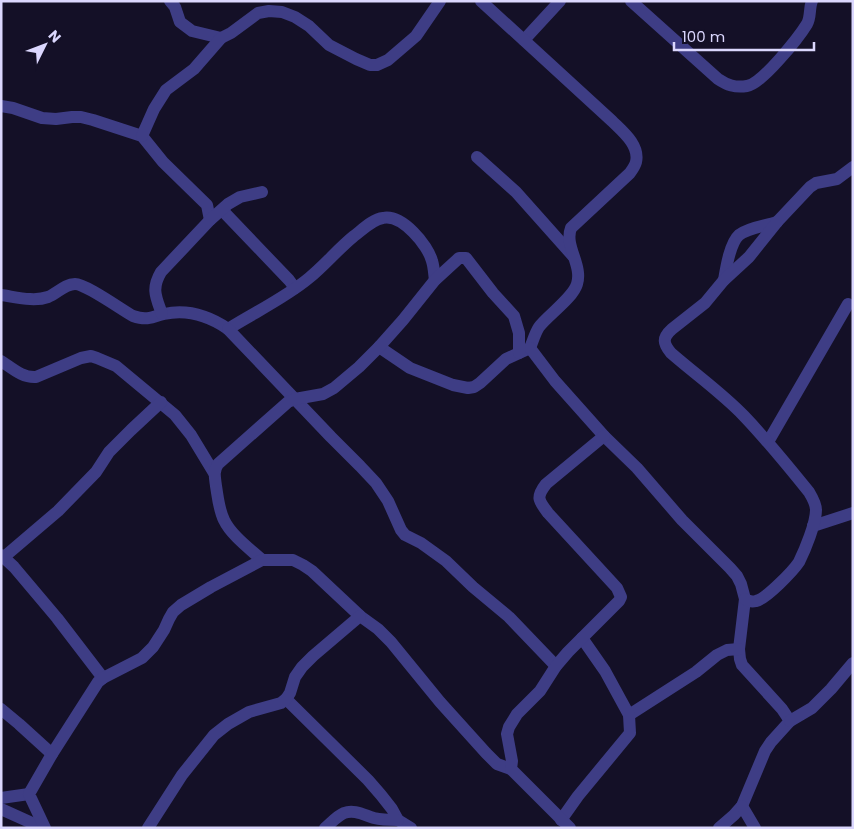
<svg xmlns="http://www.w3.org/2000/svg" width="854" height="829" viewBox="0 0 854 829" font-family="Poppins,sans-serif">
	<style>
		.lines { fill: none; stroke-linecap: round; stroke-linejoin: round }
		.minor { stroke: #3e3d85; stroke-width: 12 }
	</style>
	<rect width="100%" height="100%" fill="#141027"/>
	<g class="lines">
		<g class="minor">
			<polyline points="170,1 175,7 180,22 192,31 221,38"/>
			<path d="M 631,1 L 718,79 C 727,85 735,88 747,86 C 762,84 799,37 807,24 C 811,17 809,8 812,1"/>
			<polyline points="524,40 560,1"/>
			<polyline points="1,106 13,108 42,118 56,119 72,117 81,117 93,120 142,136 163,162 207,205 210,220"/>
			<polyline points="142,136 154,109 166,90 194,69 221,38 231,33 258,13 269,11 282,12 295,17 309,26 329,45 356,59 370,65 377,65 388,60 416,36 440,1"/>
			<polyline points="477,157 516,192 573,256"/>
			<polyline points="222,210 289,280 295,288"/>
			<path d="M 724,280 C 726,268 730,243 739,235 C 749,227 766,226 777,222"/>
			<path d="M 1,295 C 16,297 34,302 48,297 C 57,294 64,284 75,284 C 86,284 122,310 133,316 C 148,321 150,317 164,314 C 187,309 209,316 228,329 C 255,312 285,298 309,278 C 325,265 338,249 354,236 C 362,230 373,219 383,218 C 402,214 428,245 432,261 C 434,267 434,274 435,280"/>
			<path d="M 162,314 C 156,297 151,289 161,272 L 210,220 L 228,204 L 240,197 L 262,192"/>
			<polyline points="228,329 331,437 360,466 376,483 388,501 401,530 405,535 421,543 446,561 473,587 509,617 556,666"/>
			<path d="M 379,347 L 410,368 L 453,385 L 468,388 L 474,387 L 480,383 L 506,359 L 530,348 C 533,341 535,333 539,327 C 548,315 573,298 577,284 C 583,265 564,246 571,228 L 630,173 C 632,170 635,166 636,162 C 640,145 622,131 612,121 L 481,1"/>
			<polyline points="530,348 555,381 604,436 637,468 682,520 730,568 737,576 741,584 745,599 739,649 740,659 742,665 782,709 790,721 771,742 765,751 742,806 734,815 719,828"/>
			<path d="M 1,361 C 12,368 22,378 36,377 L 81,358 L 91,356 L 97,358 L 116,366 L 175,415 L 191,435 L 214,473"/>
			<polyline points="768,442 848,304"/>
			<polyline points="813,526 853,513"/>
			<polyline points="1,555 14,567 57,618 103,678"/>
			<polyline points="4,557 58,511 96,472 109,452 131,430 161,402"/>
			<path d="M 262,560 C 250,549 231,535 224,520 C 219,510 218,498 216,486 C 215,478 213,471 218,464 L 288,402 L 295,399 L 323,394 L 334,388 L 359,367 L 379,347 L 403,320 L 435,280 L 459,258 L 466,258 L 493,293 L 514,316 L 519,333 L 519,353"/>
			<path d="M 745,599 C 748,601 752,602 756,601 C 766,599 793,571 799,562 C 805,550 816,523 816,510 C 816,504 812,497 809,492 C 788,466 767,440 744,416 C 722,393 695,374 671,353 C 663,343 662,338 672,329 L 705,303 L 724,280 L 749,257 L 777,222 L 810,187 L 816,183 L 837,179 L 853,167"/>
			<polyline points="286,699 368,780 381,795 392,809 398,820 411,828"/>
			<polyline points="1,709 19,724 52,754"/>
			<polyline points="629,715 696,672 717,655 727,650 739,649"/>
			<polyline points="790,721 812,708 831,689 853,663"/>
			<polyline points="1,798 29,794"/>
			<polyline points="742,806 755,828"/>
			<polyline points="1,809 43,828"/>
			<polyline points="561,820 578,796 630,733 629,715 605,671 582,638"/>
			<polyline points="45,828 29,794 52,754 98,682 103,678 142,658 153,647 164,630 169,619 173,612 181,605 211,587 262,560 293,560 303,565 312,571 360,616 378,629 391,642 440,702 486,753 497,764 511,769"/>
			<polyline points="148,828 182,775 214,735 228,724 249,712 281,703 286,699 290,693 295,677 302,667 313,656 360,616"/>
			<path d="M 325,828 C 331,823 337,816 344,813 C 354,809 364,815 374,818 C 382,820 390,820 398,820"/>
			<path d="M 570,828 L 511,769 L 512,761 L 507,734 L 509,727 L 517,714 L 540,691 L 556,666 L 568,652 L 619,601 L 621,597 L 617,588 L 548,513 C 538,500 536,497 546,484 L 604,436"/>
		</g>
	</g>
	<rect width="854" height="829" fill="none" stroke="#dbd7fe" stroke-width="5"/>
	<g transform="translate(45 45) rotate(48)" stroke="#141027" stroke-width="4" paint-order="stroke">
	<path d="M0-4L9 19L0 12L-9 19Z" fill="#dbd7fe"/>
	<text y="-8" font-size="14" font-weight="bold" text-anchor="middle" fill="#dbd7fe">N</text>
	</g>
	<path d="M674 42v8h140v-8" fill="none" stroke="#dbd7fe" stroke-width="2.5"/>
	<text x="682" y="42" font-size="15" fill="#dbd7fe" stroke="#141027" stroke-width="4" paint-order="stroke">100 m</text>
</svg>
